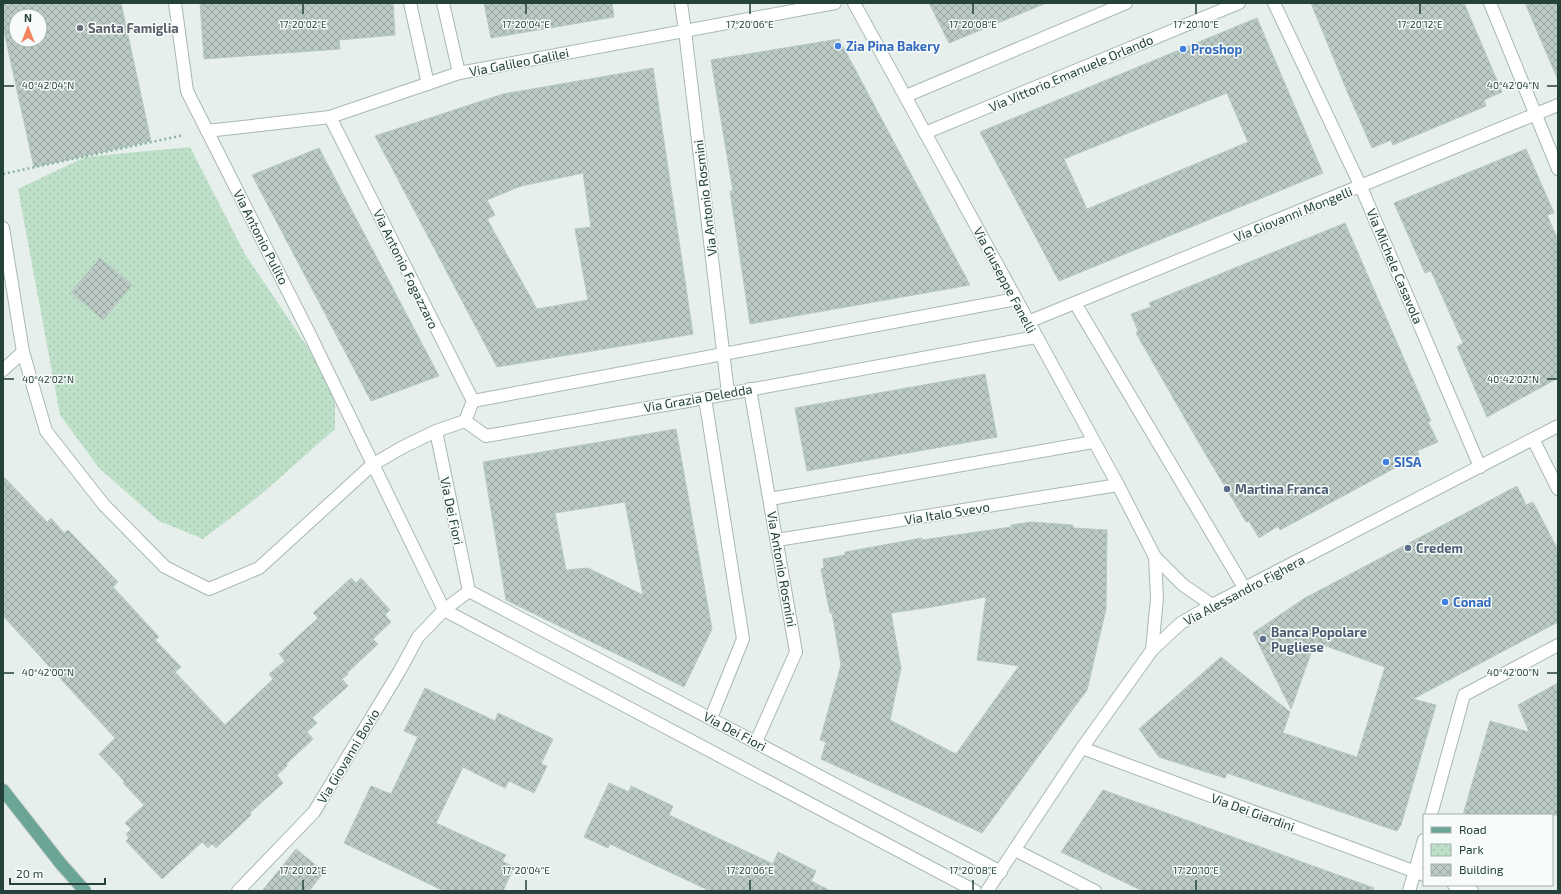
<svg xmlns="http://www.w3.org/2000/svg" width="1561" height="894" viewBox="0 0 1561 894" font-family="'Exo 2',sans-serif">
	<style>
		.park { fill: url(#park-dots) }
		.building { fill: url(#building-cross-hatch); stroke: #b8c9c2; fill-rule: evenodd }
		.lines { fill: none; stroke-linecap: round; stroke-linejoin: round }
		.minor-casing { stroke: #a8b8b2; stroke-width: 14 }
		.major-casing { stroke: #c2cac8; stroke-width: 14 }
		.path { stroke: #86b3a5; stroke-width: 2.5; stroke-dasharray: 2 3; stroke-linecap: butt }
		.minor { stroke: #fff; stroke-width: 12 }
		.major { stroke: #6aa596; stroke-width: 12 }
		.ticks { fill: none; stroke: #24423a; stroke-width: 1.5 }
		.worship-dot { fill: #6b7280; stroke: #f7fbf9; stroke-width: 1.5 }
		.shop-dot { fill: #3f7fe0; stroke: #f7fbf9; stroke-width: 1.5 }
		.service-dot { fill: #5c6f8a; stroke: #f7fbf9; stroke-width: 1.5 }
		.labels { text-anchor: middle; stroke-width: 3; stroke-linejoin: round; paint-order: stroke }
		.worship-label { font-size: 13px; font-weight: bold; fill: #5b616d; stroke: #f7fbf9; text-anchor: start }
		.shop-label { font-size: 13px; font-weight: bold; fill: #366cbe; stroke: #f7fbf9; text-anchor: start }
		.street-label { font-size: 13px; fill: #24423a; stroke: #f7fbf9 }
		.service-label { font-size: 13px; font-weight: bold; fill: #4e5e75; stroke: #f7fbf9; text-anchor: start }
		.ticks-label { font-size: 10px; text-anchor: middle; fill: #24423a; stroke: #f7fbf9; stroke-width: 3; stroke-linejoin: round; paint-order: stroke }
	</style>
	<defs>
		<pattern id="park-dots" width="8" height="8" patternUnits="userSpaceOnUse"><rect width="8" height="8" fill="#bfe0c8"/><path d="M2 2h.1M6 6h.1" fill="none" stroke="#a4c1ad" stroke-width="1.8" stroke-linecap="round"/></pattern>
		<pattern id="building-cross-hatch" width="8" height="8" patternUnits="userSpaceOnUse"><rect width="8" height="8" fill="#bbcac4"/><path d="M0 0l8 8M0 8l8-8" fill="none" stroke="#98a6a0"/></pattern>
	</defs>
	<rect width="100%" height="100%" fill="#e6efeb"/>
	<polygon class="park" points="190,147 245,254 335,388 335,429 258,497 203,539 159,521 99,468 60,415 18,189 85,157"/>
	<g class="building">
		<path d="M 3,3 L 121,3 L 151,141 L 34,167 L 3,27 ZM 16,16 L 40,16 L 40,40 L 16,40 Z"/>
		<polygon points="200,3 393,3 395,35 339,40 340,49 204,59"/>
		<polygon points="484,3 612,3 614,17 491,38"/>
		<polygon points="929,3 1044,3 1044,4 949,43"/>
		<polygon points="1311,3 1464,3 1502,92 1484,100 1486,106 1393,145 1391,140 1372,148 1347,91"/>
		<polygon points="1525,3 1558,3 1558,80"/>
		<path d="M 1257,18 L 1323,173 L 1059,281 L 980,132 ZM 1227,93 L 1248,142 L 1087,209 L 1064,159 Z"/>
		<polygon points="839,39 970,285 750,324 730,191 733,191 711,60"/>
		<path d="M 653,68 L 693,334 L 497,367 L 375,136 L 503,94 ZM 583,173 L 591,227 L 575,229 L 588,300 L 537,309 L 487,219 L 495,215 L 487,200 L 521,186 Z"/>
		<polygon points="319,148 439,376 371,401 252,175"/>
		<polygon points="1526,149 1554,213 1547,215 1558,240 1558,378 1487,417 1457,347 1463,343 1431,271 1425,273 1394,203"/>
		<polygon points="1345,223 1431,421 1428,422 1438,442 1417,451 1419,455 1280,530 1278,526 1259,538 1249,521 1246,522 1199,443 1136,333 1138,331 1131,314 1151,307 1149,303"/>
		<polygon points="100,258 132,285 103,320 71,292"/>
		<polygon points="985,374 997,437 807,471 795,408"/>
		<path d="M 676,429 L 712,629 L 684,687 L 506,600 L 483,462 ZM 625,502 L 643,595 L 588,568 L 566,570 L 555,513 Z"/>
		<polygon points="3,476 47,522 51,518 64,533 68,530 118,582 113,587 159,637 155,640 181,667 175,672 225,725 273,679 269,674 285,661 279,654 318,618 313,613 351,578 356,583 361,578 390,610 385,615 391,622 373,639 378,644 347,673 348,674 342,679 348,686 312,718 317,723 307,732 313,739 286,764 287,766 277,775 283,783 250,813 251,815 216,848 212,844 208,848 202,842 162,879 126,841 129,838 126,834 131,829 125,823 144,805 123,783 125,782 99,754 115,738 3,616"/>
		<polygon points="1517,486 1526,505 1533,502 1558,550 1558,622 1413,699 1436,705 1401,825 1397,831 1227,773 1225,778 1159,757 1139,729 1221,657 1290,712 1283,733 1357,757 1385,667 1315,642 1291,709 1253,633 1305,598"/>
		<path d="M 1031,522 L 1073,525 L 1073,528 L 1107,530 L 1106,609 L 1087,690 L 982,833 L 821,759 L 826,742 L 820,740 L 841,665 L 832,613 L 830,613 L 821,569 L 824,568 L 823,559 L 845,555 L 845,552 L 922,538 L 922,540 L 1011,527 L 1011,525 ZM 986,597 L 977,660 L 1019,666 L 956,754 L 890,720 L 901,668 L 891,613 L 932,607 Z"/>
		<polygon points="1558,683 1558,815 1463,815 1490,721 1529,732 1518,705"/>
		<polygon points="425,688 495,721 498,713 553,739 541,764 547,766 534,793 509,781 505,788 463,767 436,823 506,855 502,861 514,867 503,891 444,891 344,843 371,786 391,794 418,737 404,731"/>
		<polygon points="609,783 629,792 631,786 673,806 669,815 773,864 778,852 816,871 811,881 831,891 710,891 610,844 608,848 584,837"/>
		<polygon points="1103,790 1374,888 1373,891 1143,891 1061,852"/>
		<polygon points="296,849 324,872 309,891 262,891"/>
	</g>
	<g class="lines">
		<g class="minor-casing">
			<g id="minor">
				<polyline points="175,3 187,91 310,335 444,610 975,891"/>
				<polyline points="410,3 428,84"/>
				<polyline points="443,3 459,73"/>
				<polyline points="681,3 685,31 728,393"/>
				<polyline points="854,3 1118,485 1155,557 1183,585 1212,605"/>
				<polyline points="1274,3 1361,187 1480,467"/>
				<polyline points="1490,3 1558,169"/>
				<polyline points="906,96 1126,3"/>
				<polyline points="330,117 473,401 465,421"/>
				<polyline points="207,131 330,117 459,73 835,3"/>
				<polyline points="925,133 1239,3"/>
				<polyline points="3,228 23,352 46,431 104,505 165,567 209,589 259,568 372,465 403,447 436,431 465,421"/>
				<polyline points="1075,303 1245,589"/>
				<polyline points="1028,322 1558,105"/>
				<polyline points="3,370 23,352"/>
				<polyline points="750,389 796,652 756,742"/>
				<polyline points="705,398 743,639 711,718"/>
				<polyline points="473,401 1016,299"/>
				<polyline points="465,421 486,436 705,398 1036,337"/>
				<polyline points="436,431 469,591"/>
				<polyline points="1533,439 1558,489"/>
				<polyline points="770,499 1093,442"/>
				<polyline points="777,540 1118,485"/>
				<polyline points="1152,650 1157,598 1155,557"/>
				<polyline points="1082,748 1424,875"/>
				<polyline points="1431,815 1464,695 1558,645"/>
				<polyline points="1015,850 1095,891"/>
				<polyline points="1454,885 1472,891"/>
				<polyline points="238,891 314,812 399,672 418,637 444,610 469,591 1001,872"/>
				<polyline points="987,891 1082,748 1152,650 1181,623 1212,605 1558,426"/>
				<polyline points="1409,891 1424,840"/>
			</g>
		</g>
		<g class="major-casing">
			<polyline id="major" points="3,790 61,864 85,891"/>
		</g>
		<polyline class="path" points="3,174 184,135"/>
		<use href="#minor" class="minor"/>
		<use href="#major" class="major"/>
	</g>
	<path class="ticks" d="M 303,4 L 303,14M 526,4 L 526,14M 750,4 L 750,14M 973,4 L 973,14M 1196,4 L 1196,14M 1420,4 L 1420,14M 4,86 L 14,86M 1547,86 L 1557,86M 4,379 L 14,379M 1547,379 L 1557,379M 4,673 L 14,673M 1547,673 L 1557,673M 303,880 L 303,890M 526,880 L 526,890M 750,880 L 750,890M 973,880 L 973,890M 1196,880 L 1196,890"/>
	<circle class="worship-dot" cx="80" cy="28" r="4"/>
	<g class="shop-dot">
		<circle cx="838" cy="46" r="4"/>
		<circle cx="1183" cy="49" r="4"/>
		<circle cx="1386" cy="462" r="4"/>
		<circle cx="1445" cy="602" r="4"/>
	</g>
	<g class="service-dot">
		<circle cx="1227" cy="489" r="4"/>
		<circle cx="1408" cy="548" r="4"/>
		<circle cx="1263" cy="639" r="4"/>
	</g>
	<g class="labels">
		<g class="worship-label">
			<text x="88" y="33">Santa Famiglia</text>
		</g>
		<g class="shop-label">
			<text x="846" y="51">Zia Pina Bakery</text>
			<text x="1191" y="54">Proshop</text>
			<text x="1394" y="467">SISA</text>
			<text x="1453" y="607">Conad</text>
		</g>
		<g class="street-label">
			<text transform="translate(519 62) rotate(-11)" y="5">Via Galileo Galilei</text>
			<text transform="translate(1071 73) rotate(-23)" y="5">Via Vittorio Emanuele Orlando</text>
			<text transform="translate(705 198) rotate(-97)" y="5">Via Antonio Rosmini</text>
			<text transform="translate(1293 214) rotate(-22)" y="5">Via Giovanni Mongelli</text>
			<text transform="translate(261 237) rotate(63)" y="5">Via Antonio Pulito</text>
			<text transform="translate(1395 266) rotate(67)" y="5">Via Michele Casavola</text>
			<text transform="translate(406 269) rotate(64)" y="5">Via Antonio Fogazzaro</text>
			<text transform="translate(1005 280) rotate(62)" y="5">Via Giuseppe Fanelli</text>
			<text transform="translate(698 398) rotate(-10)" y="5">Via Grazia Deledda</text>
			<text transform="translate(452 511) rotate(78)" y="5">Via Dei Fiori</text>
			<text transform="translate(947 513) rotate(-9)" y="5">Via Italo Svevo</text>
			<text transform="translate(782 569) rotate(80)" y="5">Via Antonio Rosmini</text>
			<text transform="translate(1244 590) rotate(-28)" y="5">Via Alessandro Fighera</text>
			<text transform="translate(735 731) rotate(28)" y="5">Via Dei Fiori</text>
			<text transform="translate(348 756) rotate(-59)" y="5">Via Giovanni Bovio</text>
			<text transform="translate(1253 812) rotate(20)" y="5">Via Dei Giardini</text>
		</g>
		<g class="service-label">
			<text x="1235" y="494">Martina Franca</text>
			<text x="1416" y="553">Credem</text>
			<text x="1271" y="637">Banca Popolare<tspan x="1271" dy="15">Pugliese</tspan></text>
		</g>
	</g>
	<g class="ticks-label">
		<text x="303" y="28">17°20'02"E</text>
		<text x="526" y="28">17°20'04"E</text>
		<text x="750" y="28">17°20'06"E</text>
		<text x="973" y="28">17°20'08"E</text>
		<text x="1196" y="28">17°20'10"E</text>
		<text x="1420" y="28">17°20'12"E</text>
		<text x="48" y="89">40°42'04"N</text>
		<text x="1513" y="89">40°42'04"N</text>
		<text x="48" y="383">40°42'02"N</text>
		<text x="1513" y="383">40°42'02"N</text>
		<text x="48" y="676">40°42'00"N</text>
		<text x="1513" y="676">40°42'00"N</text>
		<text x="303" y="874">17°20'02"E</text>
		<text x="526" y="874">17°20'04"E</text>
		<text x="750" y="874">17°20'06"E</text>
		<text x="973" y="874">17°20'08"E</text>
		<text x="1196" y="874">17°20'10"E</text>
	</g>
	<rect width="1561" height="894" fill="none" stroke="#24423a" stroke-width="8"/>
	<rect x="1423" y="814" width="130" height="72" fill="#f7fbf9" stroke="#a3b1ad"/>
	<rect x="1431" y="827" width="20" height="6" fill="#6aa596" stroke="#a3b1ad"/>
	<text x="1459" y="834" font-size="12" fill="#24423a">Road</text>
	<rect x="1431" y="844" width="20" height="12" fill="url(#park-dots)" stroke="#a3b1ad"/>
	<text x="1459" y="854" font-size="12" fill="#24423a">Park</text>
	<rect x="1431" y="864" width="20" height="12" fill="url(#building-cross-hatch)" stroke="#a3b1ad"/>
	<text x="1459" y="874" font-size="12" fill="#24423a">Building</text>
	<g transform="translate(28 28)"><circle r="19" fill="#f7fbf9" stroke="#a3b1ad"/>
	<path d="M0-3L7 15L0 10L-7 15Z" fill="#f4845f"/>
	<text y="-6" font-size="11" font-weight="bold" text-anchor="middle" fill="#24423a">N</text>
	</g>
	<path d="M10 878v6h95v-6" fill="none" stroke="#24423a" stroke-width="2"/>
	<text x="16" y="878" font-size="12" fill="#24423a" stroke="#f7fbf9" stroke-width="3" paint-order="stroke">20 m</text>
</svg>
